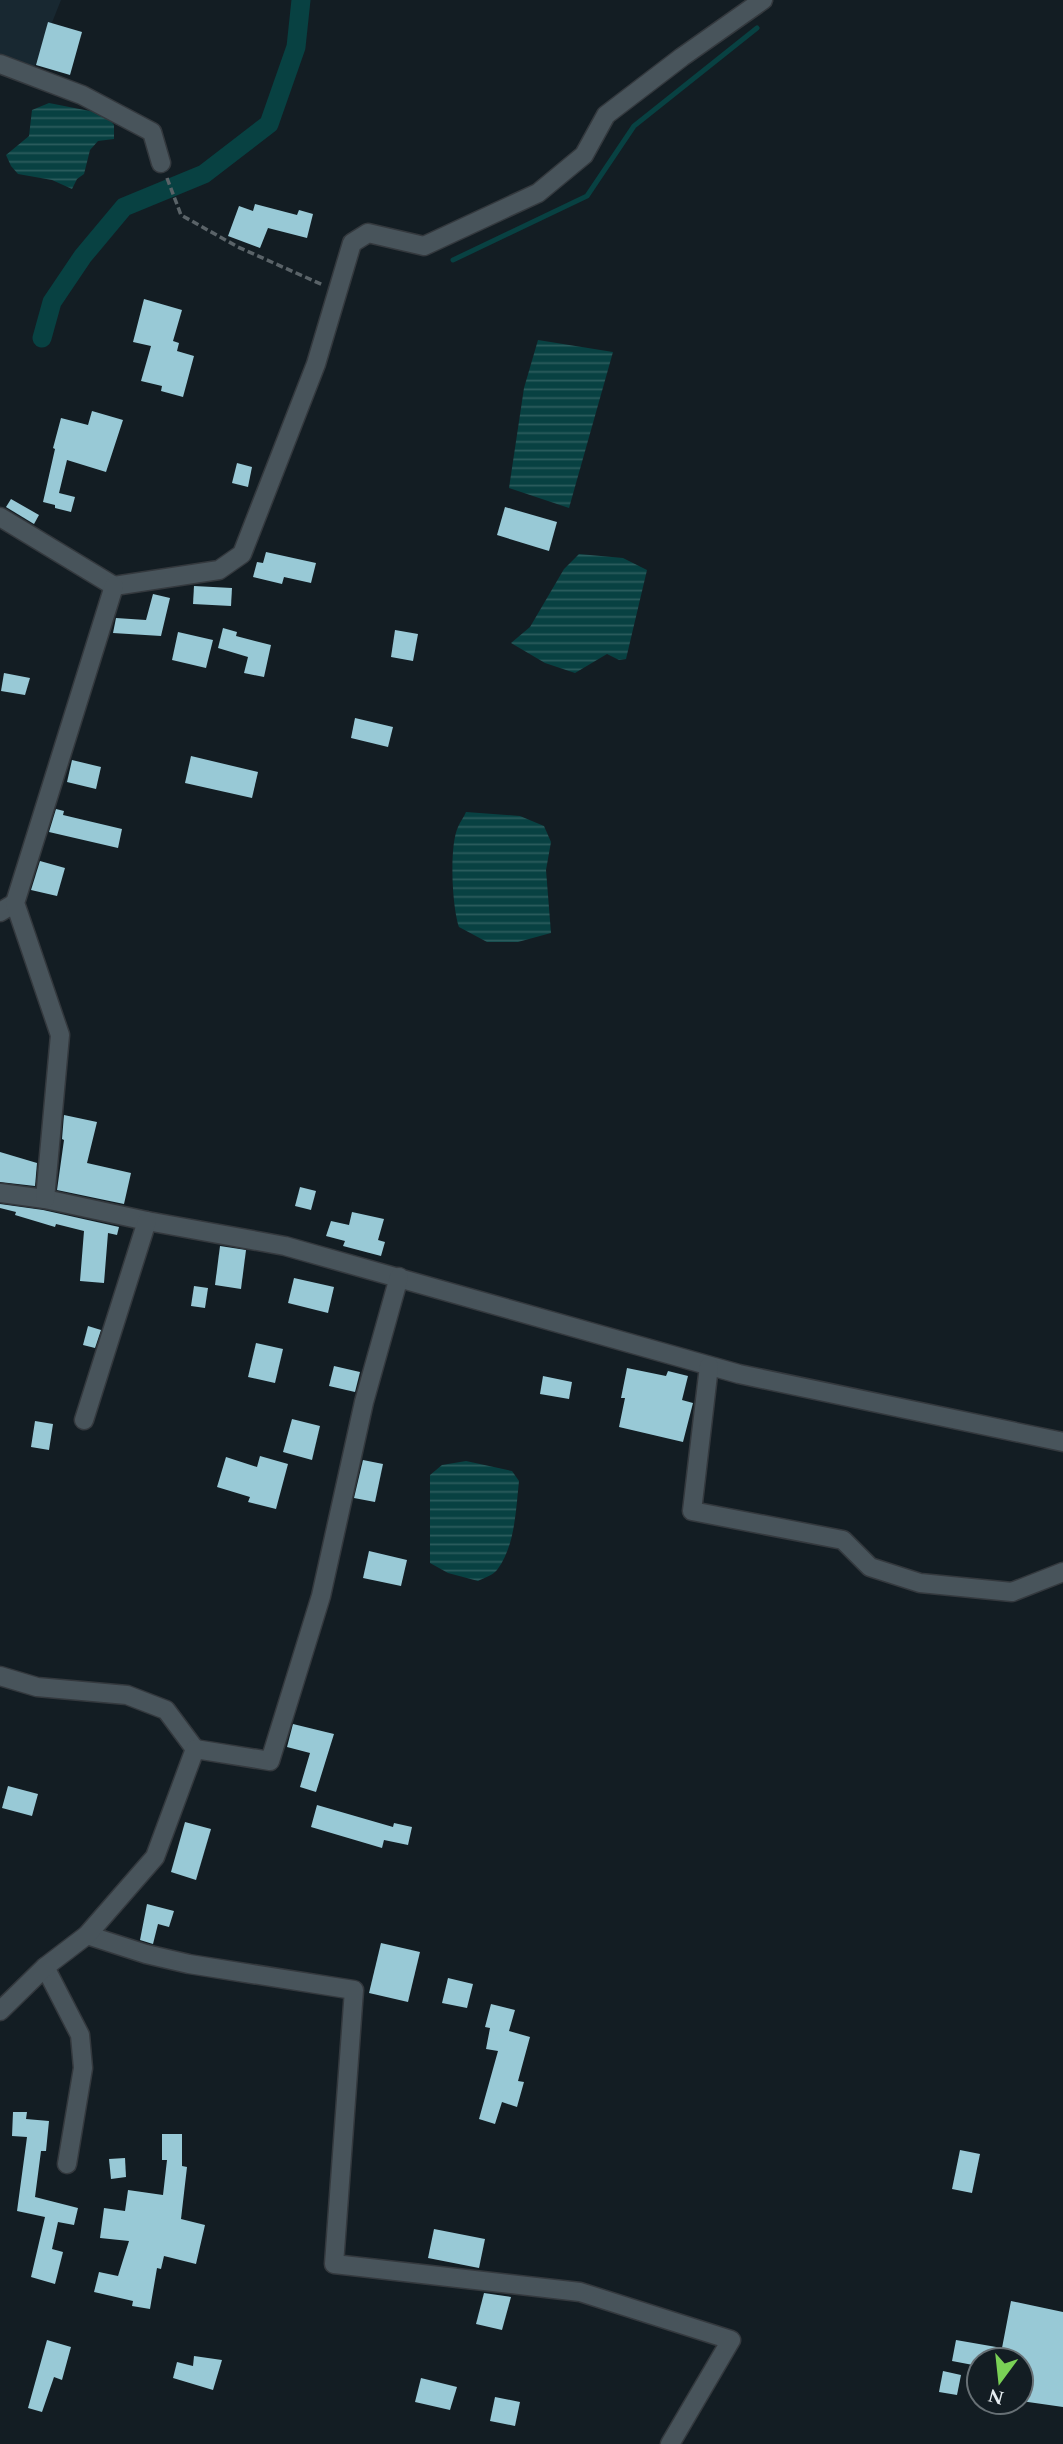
<svg xmlns="http://www.w3.org/2000/svg" width="1063" height="2444" viewBox="0 0 1063 2444" font-family="Spectral,serif">
	<style>
		.built { fill: #182831 }
		.water { fill: url(#water-rules) }
		.lines { fill: none; stroke-linecap: round; stroke-linejoin: round }
		.stream { stroke: #084142; stroke-width: 5 }
		.canal { stroke: #084142; stroke-width: 19 }
		.building { fill: #98c9d6 }
		.street-casing { stroke: #34393e; stroke-width: 21 }
		.path { stroke: #5a6368; stroke-width: 3.5; stroke-dasharray: 7 3.5; stroke-linecap: butt }
		.street { stroke: #48545b; stroke-width: 18 }
	</style>
	<defs>
		<pattern id="water-rules" width="6" height="5" patternUnits="userSpaceOnUse" patternTransform="scale(1.75)"><rect width="6" height="5" fill="#084142"/><path d="M0 2.5h6" fill="none" stroke="#2c5d5e"/></pattern>
	</defs>
	<rect width="100%" height="100%" fill="#131d23"/>
	<polygon class="built" points="0,0 61,0 28,83 0,73"/>
	<g class="water">
		<polygon points="49,103 105,114 114,125 114,139 98,141 90,150 84,174 77,179 72,189 52,180 18,174 11,166 6,155 29,136 32,110"/>
		<polygon points="538,340 613,352 569,508 509,488 524,388"/>
		<polygon points="579,554 623,558 647,570 626,659 619,660 607,654 575,673 545,663 511,643 530,627 564,569"/>
		<path d="M 466,812 L 520,816 L 544,826 L 551,842 L 546,870 L 551,933 L 518,942 L 487,942 L 459,927 C 452,907 449,846 458,827 C 460,822 464,817 466,812 Z"/>
		<path d="M 466,1461 L 512,1471 L 519,1481 C 516,1509 515,1547 497,1570 C 493,1575 484,1578 478,1581 L 448,1573 L 430,1563 L 430,1475 L 442,1465 Z"/>
	</g>
	<g class="lines">
		<polyline class="stream" points="453,260 587,196 634,126 757,28"/>
		<polyline class="canal" points="42,338 52,302 83,256 124,207 204,174 269,124 296,47 301,0"/>
	</g>
	<g class="building">
		<polygon points="48,22 82,32 70,75 36,65"/>
		<polygon points="255,204 297,215 299,210 313,214 307,238 268,228 260,248 228,236 239,206 253,211"/>
		<polygon points="144,299 182,310 173,341 179,343 177,351 194,356 183,397 161,391 162,386 141,381 151,346 133,342"/>
		<polygon points="92,411 123,420 106,472 67,460 59,493 75,497 71,512 55,508 55,505 43,502 55,449 53,448 61,418 88,425"/>
		<polygon points="237,463 252,467 248,487 232,483"/>
		<polygon points="11,499 39,515 34,524 6,507"/>
		<polygon points="505,507 557,522 549,551 497,535"/>
		<polygon points="266,552 316,563 311,583 284,577 282,584 253,577 257,562 263,563"/>
		<polygon points="194,586 232,588 231,606 193,604"/>
		<polygon points="153,594 170,598 161,636 113,633 116,618 146,620"/>
		<polygon points="223,628 237,632 236,636 271,645 264,677 244,673 248,657 218,648"/>
		<polygon points="395,630 418,634 413,661 391,657"/>
		<polygon points="178,632 213,640 206,668 172,660"/>
		<polygon points="4,673 30,678 25,695 1,691"/>
		<polygon points="355,718 393,727 388,747 351,738"/>
		<polygon points="191,756 258,772 252,798 185,783"/>
		<polygon points="72,760 101,767 96,789 67,782"/>
		<polygon points="56,809 64,811 63,815 122,829 118,848 49,832"/>
		<polygon points="40,861 65,868 57,896 31,890"/>
		<polygon points="64,1115 97,1122 87,1163 131,1173 124,1204 57,1190 64,1140 62,1139"/>
		<polygon points="0,1152 37,1163 35,1186 0,1182"/>
		<polygon points="300,1187 316,1191 311,1210 295,1206"/>
		<polygon points="0,1204 43,1210 119,1227 117,1235 108,1233 104,1283 80,1281 84,1231 56,1224 55,1227 15,1215 16,1212 0,1208"/>
		<polygon points="352,1212 384,1219 378,1240 385,1242 381,1256 343,1246 345,1241 326,1236 331,1221 349,1225"/>
		<polygon points="220,1246 246,1250 241,1289 215,1285"/>
		<polygon points="294,1278 334,1287 328,1313 288,1303"/>
		<polygon points="194,1286 208,1288 205,1308 191,1306"/>
		<polygon points="88,1326 101,1330 95,1348 83,1345"/>
		<polygon points="256,1343 283,1349 275,1383 248,1377"/>
		<polygon points="334,1366 360,1372 355,1392 329,1386"/>
		<polygon points="627,1368 666,1376 668,1371 688,1376 682,1400 693,1403 683,1442 619,1427 625,1398 621,1398"/>
		<polygon points="543,1376 572,1382 569,1399 540,1394"/>
		<polygon points="292,1419 320,1426 312,1460 283,1452"/>
		<polygon points="35,1421 53,1424 49,1450 31,1447"/>
		<polygon points="260,1456 288,1464 276,1509 248,1502 250,1497 217,1487 226,1457 257,1467"/>
		<polygon points="363,1460 383,1464 375,1502 354,1498"/>
		<polygon points="369,1551 407,1560 401,1586 363,1578"/>
		<polygon points="293,1724 334,1734 316,1792 300,1787 310,1753 287,1747"/>
		<polygon points="8,1786 38,1794 32,1816 2,1808"/>
		<polygon points="317,1805 393,1827 394,1823 412,1827 408,1845 384,1840 382,1848 311,1827"/>
		<polygon points="185,1822 211,1829 196,1880 171,1872"/>
		<polygon points="147,1904 174,1911 169,1927 158,1924 153,1944 140,1940"/>
		<polygon points="381,1943 420,1952 408,2002 369,1993"/>
		<polygon points="448,1978 473,1984 467,2008 442,2003"/>
		<polygon points="491,2004 515,2010 509,2031 530,2037 518,2081 524,2082 517,2107 502,2102 495,2124 479,2119 498,2051 486,2049 490,2028 485,2027"/>
		<polygon points="13,2112 27,2112 26,2119 49,2121 46,2151 41,2151 35,2197 78,2208 74,2225 58,2222 52,2249 63,2252 55,2284 31,2277 45,2217 17,2211 27,2137 12,2136"/>
		<polygon points="162,2134 182,2134 182,2166 187,2167 181,2219 205,2225 196,2264 164,2256 161,2269 157,2268 150,2309 132,2306 133,2301 94,2292 99,2272 118,2276 129,2241 100,2238 104,2208 125,2211 128,2190 163,2195 167,2160 162,2160"/>
		<polygon points="960,2150 980,2154 972,2193 952,2189"/>
		<polygon points="125,2158 126,2177 111,2179 109,2159"/>
		<polygon points="434,2229 485,2239 479,2268 428,2258"/>
		<polygon points="484,2293 511,2297 502,2330 476,2324"/>
		<polygon points="1011,2301 1063,2312 1063,2407 1021,2401 1021,2360 974,2360 973,2365 952,2361 956,2340 1002,2348"/>
		<polygon points="47,2340 71,2347 62,2380 54,2377 42,2412 28,2408"/>
		<polygon points="194,2356 222,2360 213,2390 173,2378 177,2362 193,2366"/>
		<polygon points="943,2371 961,2375 957,2395 939,2392"/>
		<polygon points="421,2378 457,2387 450,2410 415,2402"/>
		<polygon points="495,2397 520,2402 515,2426 490,2421"/>
	</g>
	<g class="lines">
		<g class="street-casing">
			<g id="street">
				<polyline points="0,64 82,95 152,132 161,163"/>
				<polyline points="0,517 114,586 219,570 242,554 316,364 352,243 368,233 424,246 538,193 584,155 606,115 682,57 763,0"/>
				<polyline points="0,912 15,903"/>
				<polyline points="0,1193 45,1199 147,1221 285,1246 739,1374 1063,1442"/>
				<polyline points="45,1199 60,1035 15,903 114,586"/>
				<polyline points="709,1366 692,1511 843,1540 870,1567 920,1583 1012,1592 1063,1572"/>
				<polyline points="84,1420 147,1221"/>
				<polyline points="0,1676 37,1687 127,1695 166,1710 195,1749"/>
				<polyline points="87,1935 146,1954 189,1964 354,1990 334,2264 580,2292 731,2340 670,2444"/>
				<polyline points="45,1967 80,2035 83,2068 67,2164"/>
				<polyline points="0,2011 45,1967 87,1935 155,1857 195,1749 270,1761 321,1596 364,1402 399,1277"/>
			</g>
		</g>
		<polyline class="path" points="167,178 181,215 238,247 323,285"/>
		<use href="#street" class="street"/>
	</g>
	<g transform="translate(1000 2381) rotate(195)"><circle r="33" fill="#131d23" stroke="#677075" stroke-width="2"/>
	<path d="M0-5L12 26L0 18L-12 26Z" fill="#7ad156"/>
	<text y="-10" font-size="19" font-weight="bold" text-anchor="middle" fill="#e5ecf0">N</text>
	</g>
</svg>
